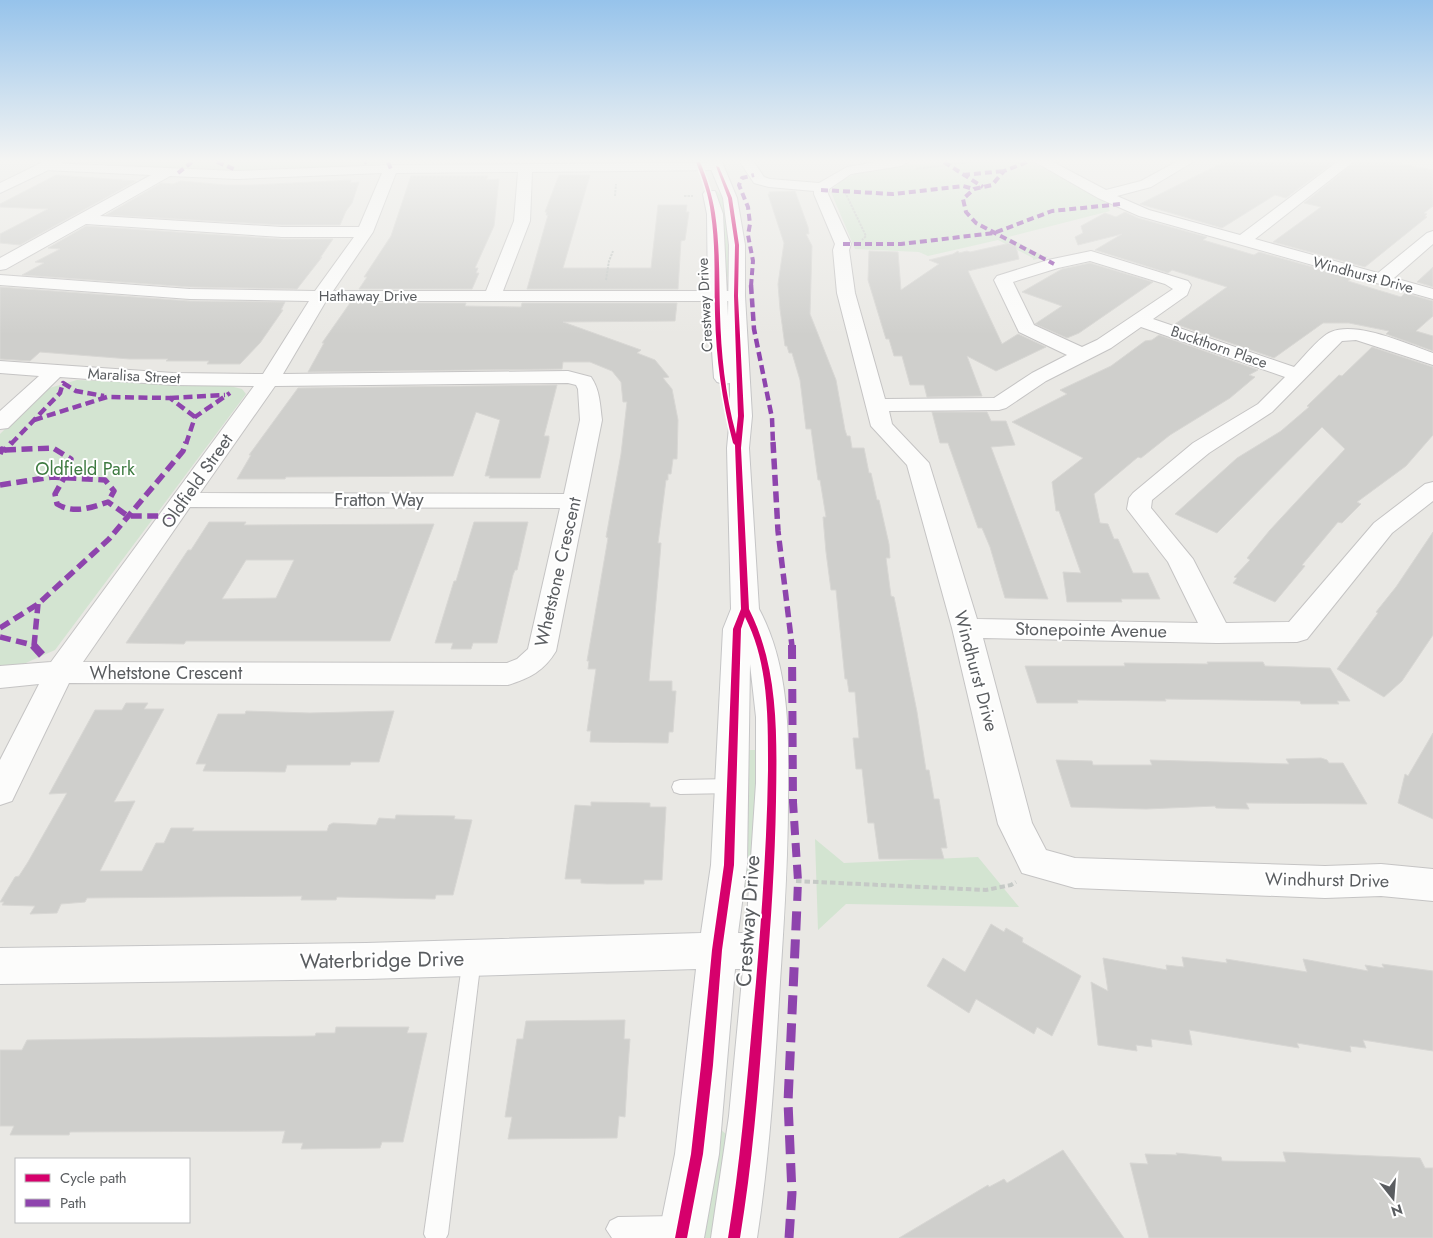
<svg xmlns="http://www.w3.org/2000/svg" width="1433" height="1238" viewBox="0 0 1433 1238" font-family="Jost,sans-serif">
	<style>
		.green { fill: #d3e4d1 }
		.building { fill: #cfcfcc; stroke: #d8d7d4; fill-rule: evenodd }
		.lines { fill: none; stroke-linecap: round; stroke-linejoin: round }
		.lane-casing { stroke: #c5c4c4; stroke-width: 2 }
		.street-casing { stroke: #c5c4c4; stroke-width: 2 }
		.secondary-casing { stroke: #c5c5c6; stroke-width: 2 }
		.path-far1 { stroke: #c5c9c6; stroke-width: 2; stroke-dasharray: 2.5 1; stroke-linecap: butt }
		.path { stroke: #c5c9c6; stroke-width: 4; stroke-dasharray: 5.5 3; stroke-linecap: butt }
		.lane { fill: #fcfcfb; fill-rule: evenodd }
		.street { fill: #fcfcfb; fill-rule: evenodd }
		.secondary { fill: #fcfcfb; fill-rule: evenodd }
		.quiet-far4 { stroke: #8e44ad; stroke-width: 4; stroke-dasharray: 7 4; stroke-linecap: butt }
		.quiet-far3 { stroke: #8e44ad; stroke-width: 4.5; stroke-dasharray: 9 4.5; stroke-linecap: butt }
		.quiet-far2 { stroke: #8e44ad; stroke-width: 5.5; stroke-dasharray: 11 5.5; stroke-linecap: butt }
		.quiet-far1 { stroke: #8e44ad; stroke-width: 8; stroke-dasharray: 14 8; stroke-linecap: butt }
		.quiet { stroke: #8e44ad; stroke-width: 9; stroke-dasharray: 19 9; stroke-linecap: butt }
		.cycleway-casing { stroke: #fff; stroke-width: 3 }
		.cycleway { fill: #d6006c; fill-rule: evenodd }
		.labels { text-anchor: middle; stroke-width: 4; stroke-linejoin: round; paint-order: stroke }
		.far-street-label { font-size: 15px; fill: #5a5d60; stroke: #fff }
		.park-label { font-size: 18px; fill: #3e7b41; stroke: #fff }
		.street-label { font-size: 18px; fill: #5a5d60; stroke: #fff }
		.near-street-label { font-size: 21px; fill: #5a5d60; stroke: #fff }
	</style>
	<rect width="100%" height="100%" fill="#e9e8e4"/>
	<g class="green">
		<polygon points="77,162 388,162 359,168 221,172"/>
		<path d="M 945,162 L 1032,162 L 1104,201 L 1110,211 L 1008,237 L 1043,256 L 1049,256 L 1033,260 L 1033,258 L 998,240 L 928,256 L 919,252 L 855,249 L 831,192 C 849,163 914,165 945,162 Z"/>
		<polygon points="714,191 717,191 724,199 728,219 730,271 725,283 718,206"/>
		<polygon points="77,380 230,386 242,389 246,394 55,650 10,670 0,669 0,434 46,389"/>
		<polygon points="748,750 755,750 759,754 754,868 748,887 739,890"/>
		<polygon points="815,839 844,863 978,857 1019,907 846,904 818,930"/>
		<polygon points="720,1129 727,1135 720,1238 695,1238"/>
	</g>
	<g class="building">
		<polygon points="1224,162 1334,162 1286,198 1275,195 1222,228 1140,204"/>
		<polygon points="1355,162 1391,162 1433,170 1433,206 1424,213 1427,214 1425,216 1427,217 1365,267 1273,242 1321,207 1304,203"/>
		<polygon points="56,175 136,181 20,245 0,243 0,234 48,209 0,207 0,204"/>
		<polygon points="559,175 590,175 563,268 651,268 658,205 687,205 686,212 689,212 685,240 681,241 678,289 527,289 548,215 546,215 547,212 545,212"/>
		<polygon points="411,176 488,176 486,180 499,179 494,226 475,268 478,268 476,273 479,273 472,289 359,289 367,277 364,277 391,236"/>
		<polygon points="351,180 350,183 359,182 352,203 346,211 340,225 282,225 106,215 161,183 173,184 181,181 226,185 252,185"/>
		<polygon points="795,191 808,227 809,234 806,234 812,246 810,314 836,380 845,430 847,436 850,436 852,448 864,448 869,473 871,473 877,500 879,500 889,544 890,558 886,558 891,596 894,597 917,712 926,770 929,770 934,799 939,799 947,848 941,848 944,859 879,859 874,823 868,823 862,769 856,769 853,738 859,738 855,692 849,692 847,679 845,679 836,590 831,590 826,552 823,517 826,517 820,480 818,480 811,429 806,429 800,380 792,353 789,353 787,346 785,346 780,309 778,284 784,243 768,194 770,194 769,192"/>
		<polygon points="1125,212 1138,218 1207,237 1203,240 1254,255 1259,252 1352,278 1348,281 1401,297 1405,293 1433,301 1433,316 1416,331 1433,336 1433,351 1386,334 1389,331 1349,323 1323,323 1274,358 1175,324 1227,287 1172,270 1168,273 1095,250 1122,234 1078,245 1075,237 1083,233 1081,226 1105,213 1116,217"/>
		<polygon points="86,226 282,239 333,239 320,258 322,257 297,289 190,287 22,275 44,263 35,262 60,249 48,248"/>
		<polygon points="1015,242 1019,259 968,271 1002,344 1018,334 1046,347 996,371 967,356 982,396 927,397 924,385 910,385 902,356 894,356 889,339 886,339 868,280 869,251 898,252 901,290 939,264 929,260 953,254 958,251 959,253 967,251 970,252"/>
		<polygon points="1090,263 1153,282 1079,333 1067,338 1035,324 1062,306 1022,292 1062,269"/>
		<polygon points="1433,267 1433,287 1417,282"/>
		<polygon points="0,287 190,301 285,302 281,310 283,310 260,343 240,364 207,364 209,361 166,361 168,359 130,359 40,352 30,361 0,359"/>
		<polygon points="350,303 466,303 465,306 521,307 522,303 677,303 675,321 563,322 641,350 637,353 655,360 669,377 663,378 672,389 678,420 677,459 673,459 671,474 668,474 668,480 666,480 658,543 661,543 660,556 649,681 672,681 672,691 676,691 673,732 669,732 668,743 590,742 591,731 587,731 596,669 588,669 589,661 587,661 608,538 606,537 621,454 627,402 623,402 621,382 612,371 590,362 563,362 562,369 308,372 324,343 322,343"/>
		<polygon points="1159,335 1258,370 1249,375 1255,377 1230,398 1170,435 1141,458 1138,457 1094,494 1100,523 1108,524 1114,539 1118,539 1133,573 1148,573 1160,599 1121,599 1122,602 1067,602 1063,572 1081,573 1059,511 1056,511 1052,482 1083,458 1012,422 1067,394 1060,390 1111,366 1145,341 1152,340"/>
		<polygon points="1372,347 1433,367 1433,435 1406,466 1357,502 1361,504 1342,523 1338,522 1302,565 1305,566 1275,602 1233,583 1237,578 1234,577 1250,560 1247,558 1270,530 1345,449 1322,427 1217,533 1175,514 1237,458 1281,431 1309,407 1307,406 1339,375 1342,376"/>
		<polygon points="557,385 544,436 549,436 549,440 540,478 489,478 490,476 485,476 500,420 476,412 453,476 286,477 285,479 237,479 251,455 249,455 298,388"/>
		<polygon points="932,412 987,412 991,421 1006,421 1015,445 991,447 1048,599 1005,598 990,547 982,528 978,528 948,443 940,443"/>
		<path d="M 209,522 L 246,522 L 244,525 L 434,524 L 390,641 L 186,641 L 184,644 L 126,643 L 188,550 L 191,550 ZM 246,560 L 294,560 L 276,598 L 222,599 Z"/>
		<polygon points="474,522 528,522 517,570 515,570 513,575 497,643 473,643 471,649 451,649 453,643 435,643 454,581 456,581"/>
		<polygon points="1433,532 1433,635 1402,681 1384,697 1337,669 1378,613 1376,612 1396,587"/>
		<polygon points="1207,662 1263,662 1265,666 1330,668 1350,701 1337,701 1339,704 1301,704 1300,701 1165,699 1166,701 1077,700 1078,703 1037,703 1025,666 1125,666 1124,663 1208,664"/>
		<polygon points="126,703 148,703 144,709 164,709 114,802 135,801 100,871 142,871 156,843 164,843 171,828 194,828 192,831 327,831 329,825 333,823 376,825 379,818 395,819 396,815 455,816 454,819 472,820 453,895 436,895 435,899 337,897 336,900 301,900 302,896 87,898 85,902 61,904 57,913 30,914 35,906 2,905 4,902 0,902 15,877 19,876 28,862 67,793 49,794 95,710 122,710"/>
		<polygon points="246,711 310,713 394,711 379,762 351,762 350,765 287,765 285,772 280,772 203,771 206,764 196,764 218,714 245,714"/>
		<polygon points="1433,733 1433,819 1398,803 1405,774 1408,776"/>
		<polygon points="1321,758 1327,760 1329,763 1343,763 1367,804 1246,803 1249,809 1216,808 1215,806 1146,809 1071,807 1056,760 1092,761 1093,765 1152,765 1150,760 1289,764 1286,759"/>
		<polygon points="591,802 650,803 650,807 666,807 662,880 644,880 644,884 608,884 581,883 581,879 565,879 575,805 591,806"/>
		<polygon points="991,924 1004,932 1006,928 1023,938 1022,942 1081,976 1052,1036 1037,1027 1034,1034 976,999 969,1013 927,986 943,958 965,972"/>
		<polygon points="1182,957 1227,963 1226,959 1307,972 1303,959 1368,971 1365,965 1384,968 1382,964 1433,971 1433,1051 1363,1040 1366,1048 1350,1046 1351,1052 1297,1043 1299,1048 1189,1030 1192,1045 1151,1039 1152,1047 1136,1045 1137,1051 1098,1045 1091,982 1108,991 1103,958 1167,970 1166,965 1184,967"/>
		<polygon points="625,1020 624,1039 630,1039 628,1066 625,1117 619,1116 617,1138 508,1139 512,1117 505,1117 517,1039 523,1039 526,1021"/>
		<polygon points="336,1027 409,1027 407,1033 427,1033 403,1142 382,1142 380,1148 301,1149 303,1143 282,1143 285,1131 70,1132 69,1135 10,1135 14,1126 0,1126 0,1050 22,1050 27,1040 315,1036 316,1033 335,1033"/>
		<polygon points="1063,1150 1124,1238 899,1238 988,1185 989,1187 1004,1179 1007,1183"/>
		<polygon points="1283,1152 1420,1158 1425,1168 1433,1168 1433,1238 1149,1238 1130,1163 1148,1164 1145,1154 1177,1155 1176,1153 1221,1157 1222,1161 1286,1162"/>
	</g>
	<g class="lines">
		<g class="lane-casing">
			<g id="lane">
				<polygon points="732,779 738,781 740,786 738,791 732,793 680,794 674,792 672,787 674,782 680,780"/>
				<polygon points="472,949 479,952 481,958 448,1234 446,1238 426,1238 424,1234 463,958 465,952"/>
				<polygon points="677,1216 685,1220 689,1228 685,1236 681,1238 612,1238 606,1229 610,1221 618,1217"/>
			</g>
		</g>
		<g class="street-casing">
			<g id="street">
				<path d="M 740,162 L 754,162 L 764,177 L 770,179 L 819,183 L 847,167 L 876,162 L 908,162 L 901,166 L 851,174 L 829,189 L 828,194 L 851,244 L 849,250 L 855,293 L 885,399 L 994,398 L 1032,373 L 1067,355 L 1019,332 L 994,280 L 997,276 L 1048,260 L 1091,251 L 1188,281 L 1191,285 L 1187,295 L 1153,319 L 1294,367 C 1303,358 1320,336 1331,332 C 1357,321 1407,344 1433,353 L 1433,365 L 1356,340 L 1342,341 L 1272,412 L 1209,453 L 1152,500 L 1151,508 L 1193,559 L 1226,623 L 1289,622 L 1374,523 L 1425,484 L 1433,482 L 1433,501 L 1392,533 L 1307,639 L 1297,642 L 1217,643 L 983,638 L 1032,823 L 1046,850 L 1075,858 L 1325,866 L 1381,864 L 1433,869 L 1433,901 L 1381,896 L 1325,898 L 1075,888 L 1022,873 L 998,824 L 952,628 L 907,465 L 871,426 L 837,293 L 833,250 L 835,244 L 814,194 L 814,191 L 769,187 L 754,183 ZM 1090,261 L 1165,284 L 1173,289 L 1097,340 L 1082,347 L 1034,325 L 1013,282 L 1058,268 ZM 1141,327 L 1285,377 L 1258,404 L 1193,443 L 1133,493 L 1129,498 L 1127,509 L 1168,562 L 1198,623 L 977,619 L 929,463 L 892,424 L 889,411 L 999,410 L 1006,408 L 1046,381 L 1111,348 Z"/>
				<polygon points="1035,162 1053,162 1106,190 1141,181 1176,162 1193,162 1151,187 1117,196 1149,210 1240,235 1337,162 1353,162 1255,239 1378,273 1427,233 1433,231 1433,244 1394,278 1433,289 1433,299 1139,216 1098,198"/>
				<path d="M 49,163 L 237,171 L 391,165 L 717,163 L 722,164 L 724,167 L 722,170 L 532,172 L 530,221 L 503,291 L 736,291 L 742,292 L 745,296 L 742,300 L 736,301 L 326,301 L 283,374 L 568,371 L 591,377 C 600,390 600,405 602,420 L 556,651 C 544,671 530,678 508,685 L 69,683 L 12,801 L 0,805 L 0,760 L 39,684 L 0,688 L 0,666 L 51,662 L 254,386 L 173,385 L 60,377 L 8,428 L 0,429 L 0,411 L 39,376 L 0,373 L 0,361 L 173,373 L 263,374 L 309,301 L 190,299 L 0,285 L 0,275 L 190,289 L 315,291 L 354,237 L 282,237 L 86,224 L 6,269 L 0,270 L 0,258 L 151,175 L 44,170 L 42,167 L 44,164 ZM 518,172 L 514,221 L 486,291 L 333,291 L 373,232 L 396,173 ZM 382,173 L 359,227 L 282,227 L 100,216 L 170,176 L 237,179 ZM 568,383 L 576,385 L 578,389 L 580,420 L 564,494 L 200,493 L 275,386 ZM 190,507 L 560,508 L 528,649 L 517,659 L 507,663 L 83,662 Z"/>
			</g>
		</g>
		<g class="secondary-casing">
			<g id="secondary">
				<polygon points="43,162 61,162 59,165 0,193 0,183"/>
				<path d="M 708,162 L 722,162 L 737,198 L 745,245 L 745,296 L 752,416 L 749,448 L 759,609 C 790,667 789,736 788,801 C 788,861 784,922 780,982 C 775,1068 770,1153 757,1238 L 711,1238 L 729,1116 L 743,969 L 735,969 L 719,1154 L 704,1238 L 658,1238 L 675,1154 L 696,969 L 366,979 L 0,984 L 0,948 L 366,943 L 701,933 L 711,865 L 723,629 L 731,609 L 727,448 L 730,416 L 730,383 L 724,384 L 717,382 L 714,378 L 708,297 L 707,214 L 703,194 L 705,191 L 715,191 L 723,214 L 728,316 L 729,245 L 723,198 ZM 750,664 L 756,717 L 756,783 L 746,933 L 738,933 L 747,865 Z"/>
			</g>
		</g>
		<g class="path-far1">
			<polyline points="1015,162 1024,165"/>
			<polyline points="916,169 970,162"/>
			<polyline points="845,192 866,236 862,240"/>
			<polyline points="615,196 616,184"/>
			<polyline points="684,196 693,196"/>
			<polyline points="606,280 609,261 613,251"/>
		</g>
		<polyline class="path" points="796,881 986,890 1011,885 1016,882"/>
		<use href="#lane" class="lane"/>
		<use href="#street" class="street"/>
		<use href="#secondary" class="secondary"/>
		<g class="quiet-far4">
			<polyline points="217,162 234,169"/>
			<polyline points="388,162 391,169"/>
			<polyline points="944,162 983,187"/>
			<polyline points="1027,162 1004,171 992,185 974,189 963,199 966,212 976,223 1054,264"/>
			<polyline points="364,163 366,162"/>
			<polyline points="178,173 192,162"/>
			<polyline points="963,175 1004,171"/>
			<polyline points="821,190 893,194 963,186 974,189"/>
			<polyline points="843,244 901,244 994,233 1052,211 1121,204"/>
			<polyline points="751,286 753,261 748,235 750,224 748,207 739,185 742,178 754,175"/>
		</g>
		<g class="quiet-far3">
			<polyline points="751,285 754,329 772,418 773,444"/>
			<polyline points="170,398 225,395"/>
			<polyline points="34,420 107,397 170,398 195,417"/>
			<polyline points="11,444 60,393 63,383 76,391 104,396"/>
			<polyline points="186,444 195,417 230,393"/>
		</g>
		<g class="quiet-far2">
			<polyline points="773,442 778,531 792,646"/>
			<path d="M 5,450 L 53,448 L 71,459 L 64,478 L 55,494 L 57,504 C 74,514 90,508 108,502 L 128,516 L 173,516"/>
			<polyline points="0,454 2,449 5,450 12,442"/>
			<polyline points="0,485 52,477 105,480 114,491 108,502"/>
			<polyline points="0,628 38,604 109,539 183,451 186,442"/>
			<polyline points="0,637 33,645"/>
			<polyline points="34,646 38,604"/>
		</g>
		<g class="quiet-far1">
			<polyline points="33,645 42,655"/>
			<polyline points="792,645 793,802 798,881 797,906"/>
		</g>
		<polyline class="quiet" points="789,1238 792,1193 788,1102 797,904"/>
		<g class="cycleway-casing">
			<path id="cycleway" d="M 696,162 L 700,162 C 707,179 712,195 715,213 C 720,246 719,280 720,313 C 721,353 725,394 736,434 L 738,416 L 734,296 L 735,245 L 728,198 L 716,166 L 719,167 L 732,198 L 739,245 L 738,296 L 744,416 L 741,448 L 749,609 C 779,668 777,737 776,801 C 775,862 771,922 766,982 C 760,1068 754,1153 740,1238 L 728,1238 C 742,1153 748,1067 756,982 C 762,911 767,840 768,770 C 768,720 769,663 745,617 L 741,629 L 734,865 L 722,950 L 713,1065 L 703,1154 L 687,1238 L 675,1238 L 691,1154 L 701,1065 L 712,950 L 724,865 L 733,629 L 741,609 L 735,445 L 733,443 C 722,401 716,358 715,314 C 714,281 716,247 711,214 C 709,196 703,179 696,162 Z"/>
		</g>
		<use href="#cycleway" class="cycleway"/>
	</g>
	<linearGradient id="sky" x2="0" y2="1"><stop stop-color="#96c3eb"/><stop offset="0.48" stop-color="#f5f5f3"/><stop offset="1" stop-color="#f5f5f3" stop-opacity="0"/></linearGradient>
	<rect width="1433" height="335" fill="url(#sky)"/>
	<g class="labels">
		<g class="far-street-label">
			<text transform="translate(1363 275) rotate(15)" y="5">Windhurst Drive</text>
			<text x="368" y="301">Hathaway Drive</text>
			<text transform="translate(705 305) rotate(-93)" y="5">Crestway Drive</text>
			<text transform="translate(1219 347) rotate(19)" y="5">Buckthorn Place</text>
			<text transform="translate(134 376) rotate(3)" y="5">Maralisa Street</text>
		</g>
		<g class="park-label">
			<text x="85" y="475">Oldfield Park</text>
		</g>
		<g class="street-label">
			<text transform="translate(197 481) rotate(-55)" y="6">Oldfield Street</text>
			<text x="379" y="506">Fratton Way</text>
			<text transform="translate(558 572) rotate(-77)" y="6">Whetstone Crescent</text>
			<text transform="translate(1091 630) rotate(1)" y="6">Stonepointe Avenue</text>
			<text transform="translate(976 671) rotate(75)" y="6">Windhurst Drive</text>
			<text x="166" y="679">Whetstone Crescent</text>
			<text transform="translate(1327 880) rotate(1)" y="6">Windhurst Drive</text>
		</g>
		<g class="near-street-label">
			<text transform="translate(748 921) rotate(-86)" y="7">Crestway Drive</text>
			<text transform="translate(382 960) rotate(-1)" y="7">Waterbridge Drive</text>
		</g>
	</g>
	<rect x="15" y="1158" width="175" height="65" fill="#ffffff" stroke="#bdbebf"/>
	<rect x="25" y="1174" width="25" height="8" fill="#d6006c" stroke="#bdbebf"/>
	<text x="60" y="1183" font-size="15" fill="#5a5d60">Cycle path</text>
	<rect x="25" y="1199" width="25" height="8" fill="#8e44ad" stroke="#bdbebf"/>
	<text x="60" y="1208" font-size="15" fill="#5a5d60">Path</text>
	<g transform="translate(1393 1198) rotate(163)" stroke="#ffffff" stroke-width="4" paint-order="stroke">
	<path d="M0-4L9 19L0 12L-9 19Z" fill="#5a5d60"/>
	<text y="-8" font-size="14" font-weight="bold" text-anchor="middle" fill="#5a5d60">N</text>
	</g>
</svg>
